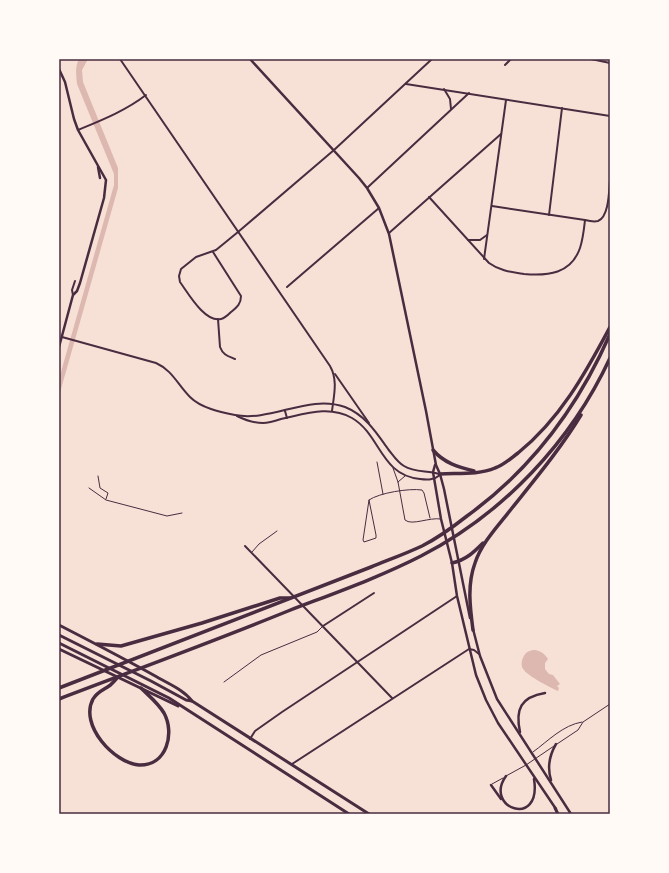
<svg xmlns="http://www.w3.org/2000/svg" width="669" height="873" viewBox="0 0 669 873" font-family="'Alegreya Sans',sans-serif">
	<style>
		.water { fill: #dcb8b0 }
		.lines { fill: none; stroke-linecap: round; stroke-linejoin: round }
		.service { stroke: #4a2c40; stroke-width: 1 }
		.minor { stroke: #4a2c40; stroke-width: 2 }
		.tertiary { stroke: #4a2c40; stroke-width: 2.5 }
		.secondary { stroke: #4a2c40; stroke-width: 2.5 }
		.trunk { stroke: #4a2c40; stroke-width: 3 }
		.motorway { stroke: #4a2c40; stroke-width: 3.5 }
		.neatline { fill: none; stroke: #4a2c40; stroke-width: 1.5 }
	</style>
	<rect width="100%" height="100%" fill="#f7e1d7"/>
	<g class="water">
		<path d="M 79,59 L 88,59 L 82,70 L 83,82 L 118,168 L 118,188 L 59,396 L 59,379 L 114,185 L 114,174 L 77,84 C 76,75 75,66 79,59 Z"/>
		<path d="M 535,650 C 541,651 545,654 548,659 L 545,663 L 545,669 L 549,674 L 553,675 L 560,684 L 557,686 L 559,688 L 558,691 C 553,689 526,675 524,670 C 521,667 521,662 523,658 C 525,652 530,650 535,650 Z"/>
	</g>
	<g class="lines">
		<g class="service">
			<polyline points="377,462 383,494"/>
			<path d="M 393,468 L 398,482 L 405,520 C 412,526 429,517 441,519"/>
			<polyline points="98,476 100,488 108,493 106,499"/>
			<polyline points="398,482 405,476"/>
			<polyline points="89,488 106,500 167,516 182,513"/>
			<path d="M 369,500 L 363,540 L 364,542 L 376,538 L 376,535 L 369,500 C 379,493 409,488 422,490 L 424,493 L 430,518"/>
			<polyline points="252,552 259,544 277,531"/>
			<polyline points="224,682 261,655 317,632 322,627"/>
			<polyline points="557,744 578,730 583,722 610,704"/>
			<path d="M 533,752 C 548,741 563,725 582,722"/>
			<polyline points="506,776 526,765 554,746"/>
			<polyline points="492,784 503,778"/>
		</g>
		<g class="minor">
			<path d="M 120,59 L 330,366 C 338,380 334,395 332,411"/>
			<polyline points="591,59 610,63"/>
			<polyline points="505,65 511,59"/>
			<polyline points="406,84 610,116"/>
			<polyline points="444,89 450,99 451,109"/>
			<path d="M 78,130 C 102,120 125,111 146,95"/>
			<polyline points="367,188 469,93"/>
			<path d="M 429,197 L 489,263 C 500,271 511,272 524,274 C 548,276 571,274 580,248 C 583,239 584,229 585,220"/>
			<path d="M 492,206 L 585,220 C 589,221 594,222 598,221 C 609,217 609,191 610,180"/>
			<polyline points="549,215 562,108"/>
			<polyline points="389,233 501,134"/>
			<polyline points="468,240 480,240 487,235"/>
			<path d="M 213,252 L 241,296 C 241,304 237,307 231,312 C 228,315 225,318 221,319 C 205,323 188,293 180,282 L 179,276 L 181,269 L 196,257 L 216,250 L 238,232 L 334,150 L 432,59"/>
			<polyline points="484,259 506,100"/>
			<polyline points="287,287 379,208"/>
			<polyline points="73,295 72,290 75,281"/>
			<path d="M 218,319 L 220,347 C 223,355 228,356 235,359"/>
			<path d="M 62,337 L 156,363 C 172,370 178,385 190,397 C 201,408 220,412 235,415 C 272,422 308,394 345,407 C 365,415 376,432 388,449 C 393,455 397,462 404,466 C 415,473 428,470 439,474"/>
			<polyline points="335,374 369,423"/>
			<polyline points="285,411 287,418"/>
			<path d="M 237,416 C 245,420 253,423 263,423 C 269,423 275,421 281,419 C 305,414 329,405 352,418 C 381,435 380,475 420,479 C 428,480 434,480 440,475"/>
			<polyline points="59,488 59,496"/>
			<polyline points="245,546 392,698"/>
			<polyline points="323,626 374,593"/>
			<polyline points="250,739 255,731 282,712 457,596"/>
			<polyline points="292,764 469,649 474,650 479,654"/>
		</g>
		<g class="tertiary">
			<polyline points="59,69 65,82 74,119 78,130 106,180 104,198 80,283 77,291 73,295 59,347"/>
			<polyline points="98,167 100,178"/>
		</g>
		<g class="secondary">
			<polyline points="250,59 359,178 367,188 379,208 389,234 426,411 436,465 440,474 444,489 470,618"/>
			<polyline points="435,465 433,472 441,519 452,563 457,596 476,675 486,700 498,723 556,809"/>
			<polyline points="473,629 480,656 497,699 571,814"/>
			<path d="M 520,732 C 515,709 521,697 545,693"/>
			<path d="M 506,776 C 483,808 542,829 534,779"/>
			<path d="M 551,780 C 547,767 549,756 556,744"/>
			<polyline points="491,785 501,799"/>
		</g>
		<g class="trunk">
			<path d="M 59,625 C 92,642 125,659 157,677 C 169,684 184,690 192,701 L 369,814"/>
			<polyline points="59,635 151,681 186,700 192,701"/>
			<polyline points="59,643 169,698 349,814"/>
			<polyline points="59,649 178,706"/>
			<polyline points="555,808 558,814"/>
		</g>
		<g class="motorway">
			<path d="M 433,450 C 444,463 458,467 474,471"/>
			<path d="M 440,474 C 458,473 479,475 495,468 C 504,465 511,458 518,453 C 560,419 585,374 610,327"/>
			<path d="M 452,563 C 466,560 474,552 483,543"/>
			<path d="M 473,630 C 470,607 467,585 475,563 C 482,542 499,525 512,508 C 536,478 561,448 581,415"/>
			<polyline points="97,644 121,646 202,623 280,598 290,598"/>
			<path d="M 118,677 C 115,680 112,684 109,686 C 103,690 97,692 93,699 C 79,725 114,763 139,765 C 167,766 175,733 164,713 C 158,703 149,696 141,688"/>
			<path d="M 59,688 L 371,567 C 388,560 405,554 422,546 C 438,538 453,527 467,516 C 532,469 578,407 610,334"/>
			<path d="M 59,699 C 135,670 212,642 288,611 C 332,594 378,578 421,556 C 503,514 571,442 610,358"/>
		</g>
	</g>
	<rect width="669" height="873" fill="none" stroke="#fffaf5" stroke-width="120"/>
	<rect x="60" y="60" width="549" height="753" class="neatline"/>
</svg>
